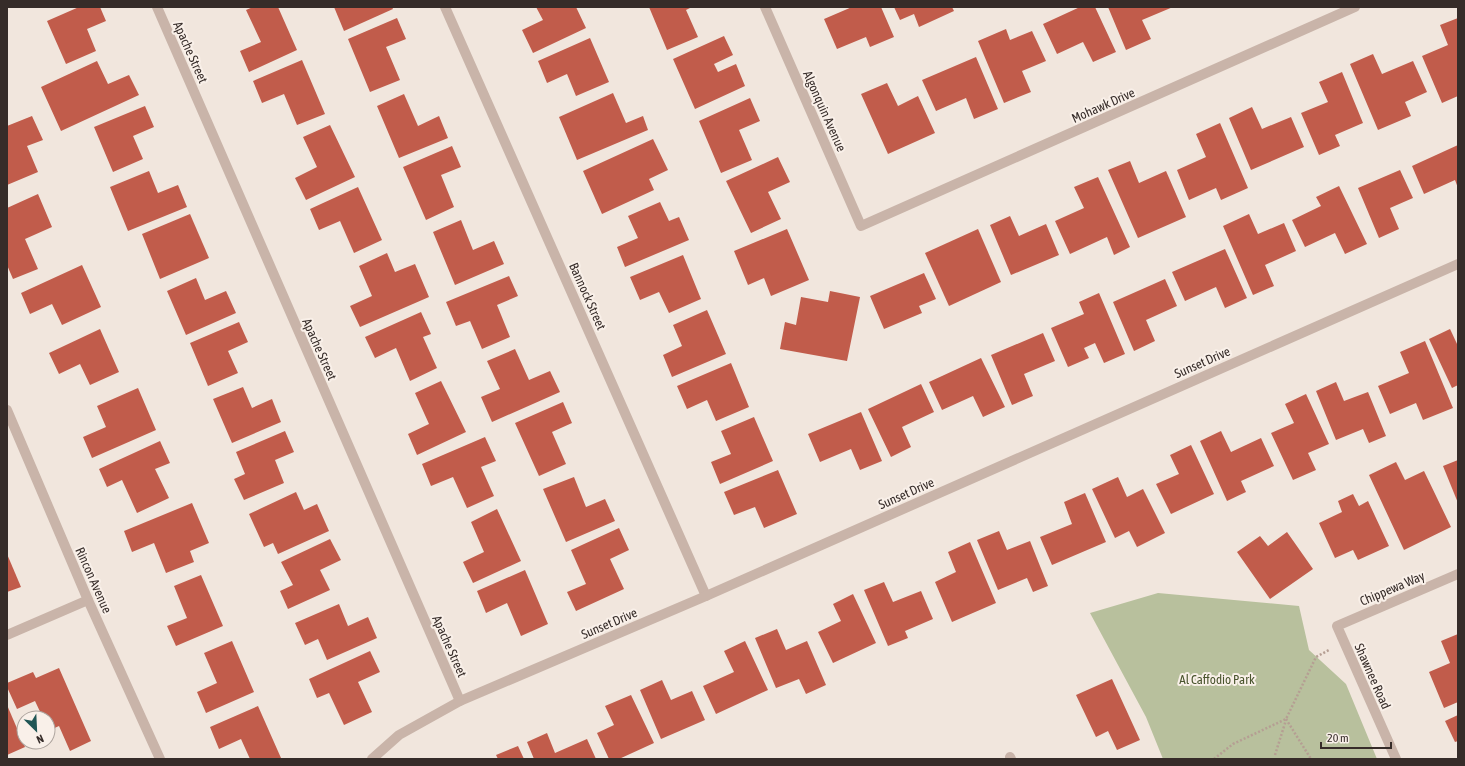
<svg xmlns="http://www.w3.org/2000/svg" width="1465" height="766" viewBox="0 0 1465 766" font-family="'Asap Condensed',sans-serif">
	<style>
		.green { fill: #b8c09d }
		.building { fill: #c15c4b }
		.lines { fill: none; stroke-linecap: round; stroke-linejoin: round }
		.path { stroke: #b59e93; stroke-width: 2.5; stroke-dasharray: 2 2; stroke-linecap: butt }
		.minor { stroke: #c9b4a9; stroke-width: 10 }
		.tertiary { stroke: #c9b4a9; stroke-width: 10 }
		.labels { text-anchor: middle; stroke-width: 4; stroke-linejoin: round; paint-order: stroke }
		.street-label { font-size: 13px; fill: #362c29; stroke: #f9f0e9 }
		.park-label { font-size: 13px; fill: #49542d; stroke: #f9f0e9 }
	</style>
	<rect width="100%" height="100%" fill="#f1e6dd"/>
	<polygon class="green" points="1158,593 1299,606 1309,650 1346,684 1377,759 1163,759 1146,717 1090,613"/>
	<g class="building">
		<polygon points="79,7 100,7 106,21 87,29 96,51 66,64 47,21"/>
		<polygon points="253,7 278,7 297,50 249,72 240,51 261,42 246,10"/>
		<polygon points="334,7 392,7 393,9 344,31"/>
		<polygon points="536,7 576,7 586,28 533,53 522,30 543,20"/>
		<polygon points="649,7 692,7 686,10 698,37 667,50"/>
		<polygon points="852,7 881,7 894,37 870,47 866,37 837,49 824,19"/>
		<polygon points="894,7 952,7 954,11 919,27 914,14 900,20"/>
		<polygon points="1080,7 1095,7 1116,52 1093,62 1083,42 1057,54 1043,24"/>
		<polygon points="1108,7 1173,7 1142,20 1151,39 1126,50"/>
		<polygon points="397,18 406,39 386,47 400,80 370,92 348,39"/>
		<polygon points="1458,18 1458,96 1442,103 1422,56 1448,45 1440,25"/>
		<polygon points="1006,29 1010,40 1032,31 1046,61 1022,71 1031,92 1004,103 978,41"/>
		<polygon points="724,36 733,55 714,64 718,72 736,64 745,86 695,109 673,59"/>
		<polygon points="590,38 609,82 576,96 567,74 547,83 538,61"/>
		<polygon points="1373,54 1382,74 1413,61 1427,92 1405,102 1411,116 1378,130 1350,64"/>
		<polygon points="976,57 998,109 974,119 966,98 936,111 922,80"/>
		<polygon points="302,60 325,114 297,125 284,94 262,103 253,81"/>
		<polygon points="97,61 108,84 129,75 139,95 61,131 41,87"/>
		<polygon points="1342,72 1363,123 1335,135 1340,146 1319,155 1301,113 1328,102 1319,82"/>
		<polygon points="887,83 898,106 918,96 935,133 888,154 861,94"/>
		<polygon points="613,93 626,123 643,116 648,130 577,160 559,117"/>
		<polygon points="404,94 418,126 439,116 448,138 399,158 377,106"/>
		<polygon points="750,98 760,121 739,130 752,160 721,173 699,121"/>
		<polygon points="145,106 154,127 133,136 143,159 113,172 94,127"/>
		<polygon points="1252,107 1262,129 1291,117 1304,147 1251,170 1229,118"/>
		<polygon points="32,116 43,140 27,146 38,172 7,185 7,126"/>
		<polygon points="1220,123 1248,188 1221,200 1216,188 1189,200 1177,170 1206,157 1196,134"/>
		<polygon points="330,125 355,177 306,200 295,178 317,167 303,137"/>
		<polygon points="653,139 668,170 649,179 654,190 602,214 583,171"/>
		<polygon points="1458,145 1458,188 1455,180 1424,194 1412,166"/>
		<polygon points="452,146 461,167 441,175 454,207 426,220 403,167"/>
		<polygon points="778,157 790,182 768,192 781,219 751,233 726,181"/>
		<polygon points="1130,161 1139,183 1166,171 1186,217 1138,238 1108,170"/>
		<polygon points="1400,170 1413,198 1390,208 1399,229 1379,238 1358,188"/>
		<polygon points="149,171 158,193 178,185 187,207 128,231 110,187"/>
		<polygon points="1098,177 1130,247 1114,255 1107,237 1070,254 1055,221 1084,208 1074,187"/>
		<polygon points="1339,186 1367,244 1345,254 1335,233 1305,247 1292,220 1321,206 1316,197"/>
		<polygon points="358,187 382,240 354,253 340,221 319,230 310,209"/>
		<polygon points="38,194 52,227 25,239 38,269 13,279 7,265 7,208"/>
		<polygon points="660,202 669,221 679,217 689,240 625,267 617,247 638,238 628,216"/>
		<polygon points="190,214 209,258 160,279 142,234"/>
		<polygon points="1249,214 1258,234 1284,223 1296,251 1265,265 1274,286 1253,295 1223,226"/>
		<polygon points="1010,216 1019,236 1046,224 1059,255 1011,275 990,225"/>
		<polygon points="461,220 473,250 494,241 504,264 455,285 433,232"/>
		<polygon points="787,229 809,280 771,296 764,278 748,285 734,251"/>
		<polygon points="978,229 1001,282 949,306 925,253"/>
		<polygon points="1225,249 1247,298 1225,308 1216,287 1185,301 1172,272"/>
		<polygon points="387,253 395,272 415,264 429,297 360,327 350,306 372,296 359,266"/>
		<polygon points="683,255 701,299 669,313 659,292 640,300 630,277"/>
		<polygon points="82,265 101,307 62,325 52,304 30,314 21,293"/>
		<polygon points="924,273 936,299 919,306 922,313 884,329 870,296"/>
		<polygon points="509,276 518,296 497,305 510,337 482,349 470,321 456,326 446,302"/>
		<polygon points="196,278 205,300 226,291 236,313 186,335 167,291"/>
		<polygon points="1165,279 1177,306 1146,320 1155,341 1134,351 1113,302"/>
		<polygon points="830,291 860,297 847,361 780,349 785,322 796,325 801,297 828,302"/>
		<polygon points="1099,293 1125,354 1104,363 1095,343 1084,348 1089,358 1068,367 1051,328 1084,314 1079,302"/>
		<polygon points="707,310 726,354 672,377 663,355 682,346 673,325"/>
		<polygon points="421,312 431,334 423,337 437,368 410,381 396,348 375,358 365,337"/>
		<polygon points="239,322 248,342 228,351 238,373 208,386 190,343"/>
		<polygon points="100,329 119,372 90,385 80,364 59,374 49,353"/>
		<polygon points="1450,329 1458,346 1458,385 1452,388 1429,339"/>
		<polygon points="1043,333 1055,361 1024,374 1033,396 1012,405 991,355"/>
		<polygon points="1425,341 1453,408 1423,420 1416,403 1390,414 1378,386 1409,373 1400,352"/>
		<polygon points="515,349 529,380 550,371 560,392 492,422 481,397 500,389 487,361"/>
		<polygon points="981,358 1005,407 983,417 973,396 942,410 929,382"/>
		<polygon points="731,363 749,407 716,421 707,400 687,409 677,386"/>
		<polygon points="441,381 466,432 417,455 408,434 429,424 415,393"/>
		<polygon points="1336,382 1344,401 1368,392 1386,436 1369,443 1363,429 1336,440 1316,391"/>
		<polygon points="921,384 934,412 902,427 911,447 891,457 868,409"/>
		<polygon points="243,387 252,408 272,399 281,422 232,443 213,399"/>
		<polygon points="138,388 156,430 92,458 83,437 106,427 97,406"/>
		<polygon points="1306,394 1329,444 1308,453 1316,470 1293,480 1271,433 1294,423 1285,404"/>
		<polygon points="563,402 572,423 552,432 566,464 539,476 515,423"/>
		<polygon points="861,412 882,461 860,470 851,449 820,462 808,434"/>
		<polygon points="754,417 773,461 720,484 711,462 731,454 721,431"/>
		<polygon points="285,431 294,452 275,460 284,483 244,500 234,479 245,474 236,452"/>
		<polygon points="1221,431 1231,452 1261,438 1274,466 1241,481 1246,492 1227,501 1200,441"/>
		<polygon points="485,437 496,461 481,467 494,496 467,508 453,477 431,486 422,464"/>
		<polygon points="160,441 170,463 155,469 169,498 137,513 122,480 107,487 99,469"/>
		<polygon points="1191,445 1214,494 1171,514 1156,484 1179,474 1170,455"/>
		<polygon points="1458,460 1458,503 1443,466"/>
		<polygon points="1396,462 1405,480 1424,471 1451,527 1404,550 1369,475"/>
		<polygon points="778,470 797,514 764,528 755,507 734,515 724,492"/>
		<polygon points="574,477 586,507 605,499 615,521 566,542 543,489"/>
		<polygon points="1118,477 1127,497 1143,489 1165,533 1137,547 1129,531 1115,538 1092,489"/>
		<polygon points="296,492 304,510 317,504 329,531 278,554 273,543 264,547 249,514"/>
		<polygon points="1085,493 1106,542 1052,565 1040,537 1072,524 1064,502"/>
		<polygon points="1353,494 1359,506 1368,501 1389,546 1358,560 1353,550 1335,558 1319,523 1342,512 1338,501"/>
		<polygon points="192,503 209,543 190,551 194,562 166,573 154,543 132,552 124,531"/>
		<polygon points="497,509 521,561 473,583 463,562 484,552 471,522"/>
		<polygon points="619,528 629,550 610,559 624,589 576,611 567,592 586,584 571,550"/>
		<polygon points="999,531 1007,550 1030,541 1048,586 1033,592 1027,578 998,590 977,540"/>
		<polygon points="1287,532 1313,569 1270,599 1237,552 1260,536 1268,546"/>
		<polygon points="330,539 341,560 320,570 330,590 288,609 280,591 293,585 281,562"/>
		<polygon points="970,542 996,603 952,622 935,582 956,572 948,552"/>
		<polygon points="7,554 21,587 7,592"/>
		<polygon points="525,570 548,624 521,636 507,603 486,613 477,591"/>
		<polygon points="201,575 223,626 176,646 167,626 187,618 174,586"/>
		<polygon points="884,582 893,602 921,591 933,619 905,631 908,638 888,646 864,590"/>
		<polygon points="853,594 876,643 833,663 818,632 841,621 833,604"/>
		<polygon points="339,604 348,626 368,617 377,638 327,660 318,639 305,645 295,623"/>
		<polygon points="777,629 786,650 807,641 826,685 806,694 799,679 776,688 755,638"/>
		<polygon points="1458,634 1458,702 1444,708 1429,672 1450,663 1441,641"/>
		<polygon points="232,641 254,692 206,713 197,692 217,683 204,653"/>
		<polygon points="745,641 768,690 716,714 703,686 734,672 724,651"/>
		<polygon points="370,651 380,672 358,682 372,712 344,725 329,693 317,698 309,679"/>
		<polygon points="59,668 91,741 70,751 59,726 48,731 48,718 43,718 35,701 17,709 7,687 7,683 33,672 36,678"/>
		<polygon points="1112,679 1140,740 1117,750 1108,731 1096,737 1076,695"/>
		<polygon points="662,680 671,700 692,691 705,720 661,739 640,690"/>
		<polygon points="631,695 654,743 619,759 609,759 597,733 614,725 605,706"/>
		<polygon points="7,705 25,747 7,755"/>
		<polygon points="258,706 281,758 250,759 241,739 219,749 210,727"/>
		<polygon points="1458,715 1458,741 1455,742 1445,721"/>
		<polygon points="547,733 555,753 587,739 596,759 534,759 527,742"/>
		<polygon points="518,746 524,759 498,759 496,755"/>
	</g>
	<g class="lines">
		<g class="path">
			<polyline points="1286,719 1311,759"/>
			<polyline points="1275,755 1286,720"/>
			<polyline points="1214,759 1233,744 1286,719 1316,657 1329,650"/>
		</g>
		<g class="minor">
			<polyline points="157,7 460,701"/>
			<polyline points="445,7 706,596"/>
			<polyline points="765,7 861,226 1355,7"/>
			<polyline points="7,635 88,600"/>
			<polyline points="1010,757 1011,759"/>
			<polyline points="372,759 399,735 460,701 706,596 1458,264"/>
			<polyline points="1396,759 1337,626 1458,574"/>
		</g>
		<polyline class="tertiary" points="7,410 88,600 160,759"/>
	</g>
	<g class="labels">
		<g class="street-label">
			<text transform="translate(191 52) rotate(66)" y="5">Apache Street</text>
			<text transform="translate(1103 105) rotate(-24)" y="5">Mohawk Drive</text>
			<text transform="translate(825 111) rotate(66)" y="5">Algonquin Avenue</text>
			<text transform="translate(588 296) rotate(66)" y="5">Bannock Street</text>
			<text transform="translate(320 349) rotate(66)" y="5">Apache Street</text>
			<text transform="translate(1202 362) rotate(-24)" y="5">Sunset Drive</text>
			<text transform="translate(906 493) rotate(-24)" y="5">Sunset Drive</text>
			<text transform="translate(94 580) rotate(66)" y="5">Rincon Avenue</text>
			<text transform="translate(1392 588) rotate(-23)" y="5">Chippewa Way</text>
			<text transform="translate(609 623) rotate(-23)" y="5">Sunset Drive</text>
			<text transform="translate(450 646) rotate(66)" y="5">Apache Street</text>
			<text transform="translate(1373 676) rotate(66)" y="5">Shawnee Road</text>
		</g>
		<g class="park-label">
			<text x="1217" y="684">Al Caffodio Park</text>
		</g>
	</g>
	<rect width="1465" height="766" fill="none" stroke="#362c29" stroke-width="16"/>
	<g transform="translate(36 730) rotate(156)"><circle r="19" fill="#f9f0e9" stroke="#aba29c"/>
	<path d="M0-3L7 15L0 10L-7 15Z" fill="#205655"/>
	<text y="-6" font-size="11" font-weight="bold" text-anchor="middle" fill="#362c29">N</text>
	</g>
	<path d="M1321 742v6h70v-6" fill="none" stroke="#362c29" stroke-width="2"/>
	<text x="1327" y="742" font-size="12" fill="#362c29" stroke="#f9f0e9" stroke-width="3" paint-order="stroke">20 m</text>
</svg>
